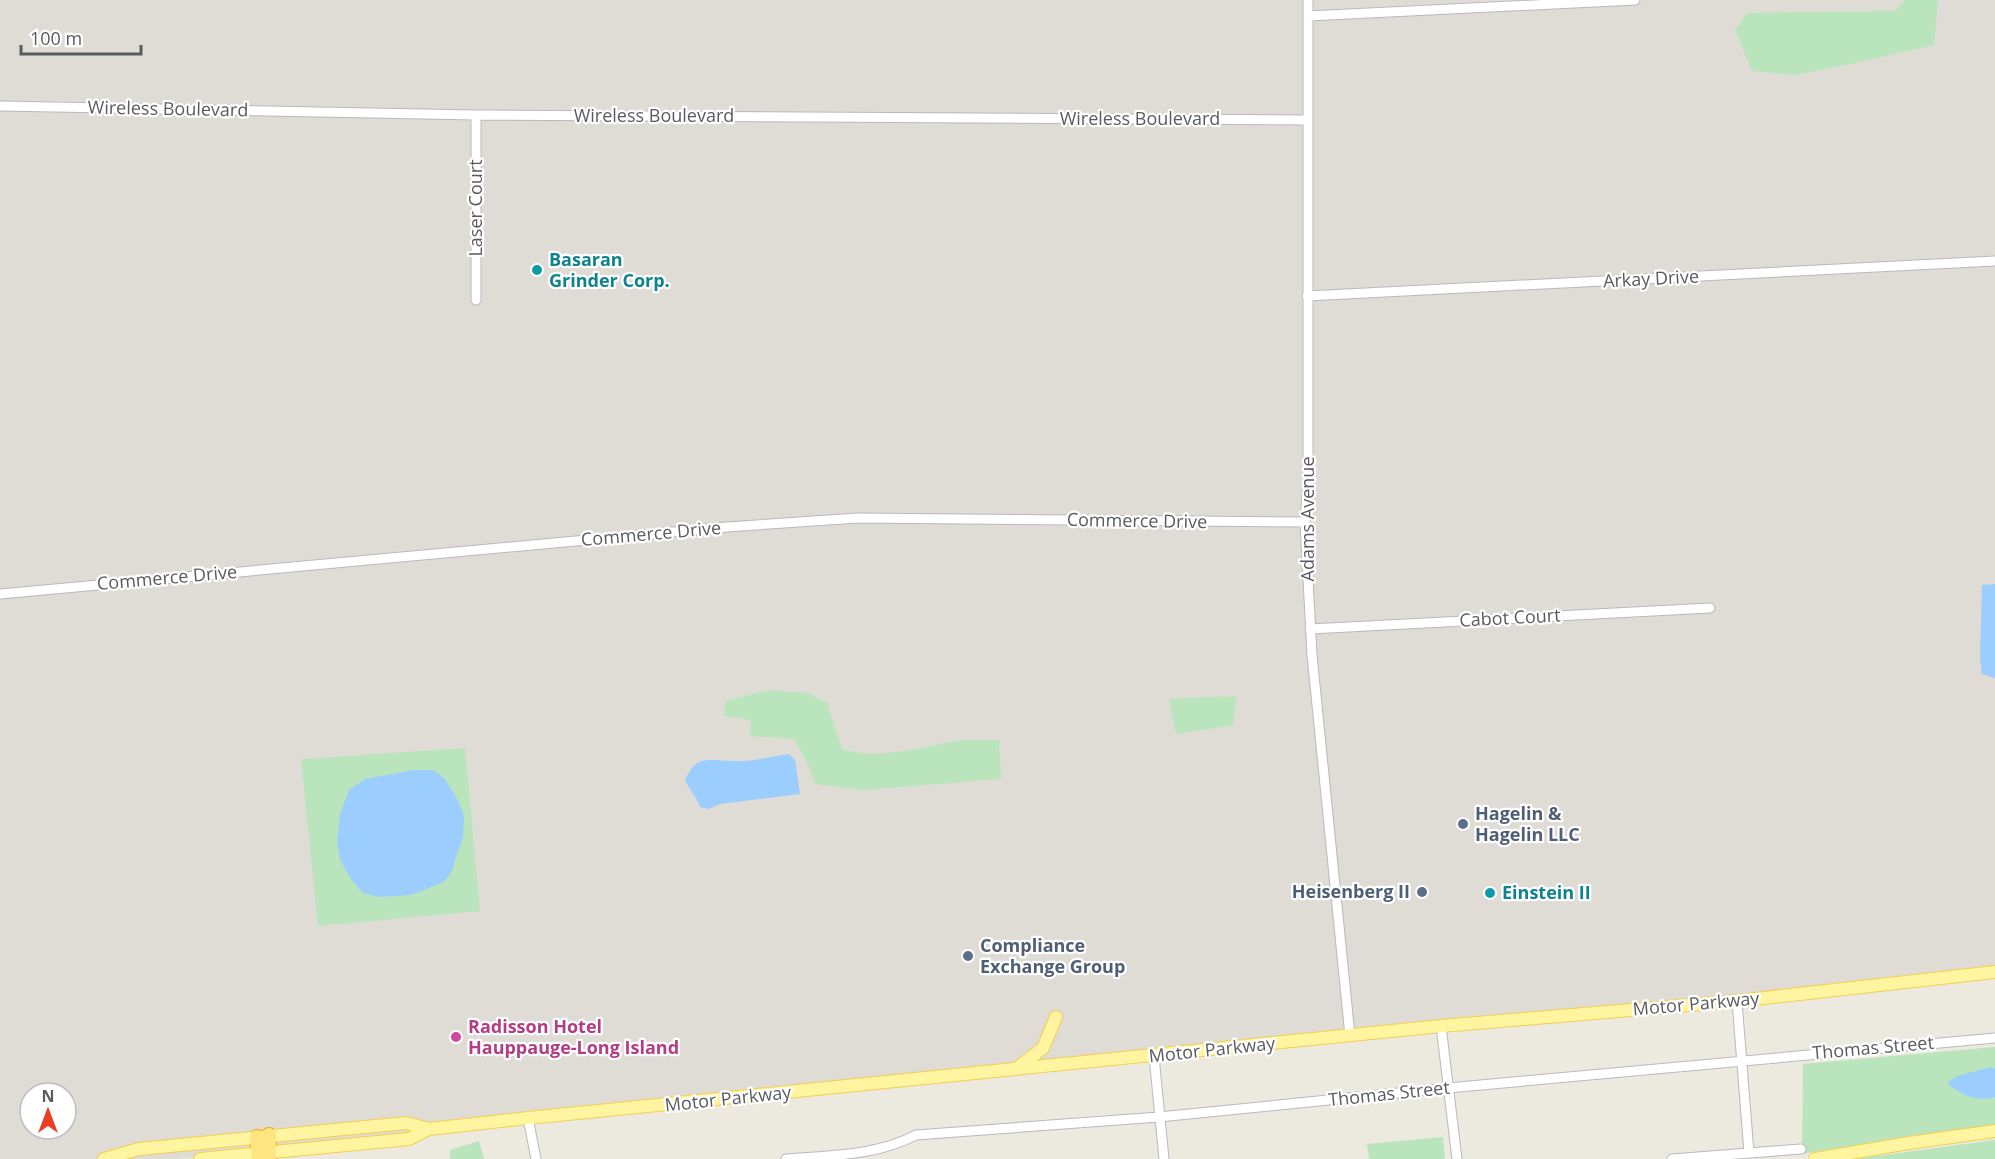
<svg xmlns="http://www.w3.org/2000/svg" width="1995" height="1159" font-family="'Open Sans',sans-serif">
  <rect width="100%" height="100%" fill="#ece9de"/>
  <path fill="#dfdcd6" fill-rule="evenodd" d="M0 0H1995V973L479 1127 356 1144 179 1159H0ZM30 1093H66V1129H30Z"/>
  <path fill="#b9e4bc" d="M1905 0H1938L1934 45 1855 63 1795 75 1752 71 1735 30 1747 13 1895 11Z
    M769 690 808 693 827 703 842 749C881 761 918 747 957 741 970 739 985 740 999 740L1001 779 864 790 815 784 809 766 794 739 750 736 751 720 724 716 725 701Z
    M1236 696 1233 725 1176 734 1169 699Z
    M465 748 480 911 318 926 301 759Z
    M1995 1047V1125L1916 1135 1802 1154 1803 1064Z
    M1443 1137 1445 1159H1369L1367 1144Z
    M1995 1140V1159H1855Z
    M479 1141 484 1159H450V1150Z"/>
  <path fill="#9bceff" d="M1995 584V678L1982 674 1980 658 1982 585Z
    M789 754 795 760 800 794 720 804 709 809 700 807C696 796 690 790 685 781 688 774 692 765 699 762 710 758 721 761 732 761 751 762 770 757 789 754Z
    M413 770H433L445 779 459 802 464 816 463 838 457 854 452 871 444 882 411 895 379 897 363 893 351 879 340 860 337 842 340 814 349 790 365 779Z
    M1991 1067 1995 1069V1097C1978 1103 1959 1094 1947 1083L1957 1076Z"/>
  <g fill="none" stroke-linecap="round" stroke-linejoin="round">
    <defs>
      <path id="minor" d="M1308 0V481L1305 522 1312 655 1350 1036
        M1308 16 1635 0
        M0 106 476 115 1307 120
        M476 115V300
        M1307 296 1995 261
        M0 594 727 527 858 518 1305 522
        M1310 629 1710 608
        M1737 1001 1749 1153
        M1441 1026 1457 1159
        M1154 1056 1164 1159
        M528 1118 536 1159
        M786 1159C831 1155 876 1156 916 1135L1159 1117 1448 1088 1995 1038
        M1672 1159 1801 1149"/>
      <path id="major" d="M1016 1069 1043 1048 1056 1017
        M104 1159 139 1149 406 1123 429 1129
        M200 1159 409 1139 429 1129 528 1118 1441 1026 1737 1001 1995 972
        M1815 1159 1909 1143 1995 1131"/>
      <path id="highway" d="M269 1135V1159
        M257 1137 259 1159"/>
    </defs>
    <use href="#minor" stroke="#b7b9be" stroke-width="11"/>
    <use href="#major" stroke="#f4ce4f" stroke-width="14"/>
    <use href="#highway" stroke="#eaac00" stroke-width="16"/>
    <use href="#minor" stroke="#fff" stroke-width="9"/>
    <use href="#major" stroke="#fff4a0" stroke-width="12"/>
    <use href="#highway" stroke="#ffe582" stroke-width="14"/>
  </g>
  <g fill="#0f9aa8" stroke="#fff" stroke-width="2">
    <circle cx="537" cy="270" r="6"/>
    <circle cx="1490" cy="893" r="6"/>
  </g>
  <g fill="#5c6f8a" stroke="#fff" stroke-width="2">
    <circle cx="1463" cy="824" r="6"/>
    <circle cx="1422" cy="892" r="6"/>
    <circle cx="968" cy="956" r="6"/>
  </g>
  <circle fill="#d1479c" stroke="#fff" stroke-width="2" cx="456" cy="1037" r="6"/>
  <g text-anchor="middle" stroke-width="4.5" stroke-linejoin="round" paint-order="stroke">
    <g font-size="18" fill="#585b60" stroke="#fff">
      <text transform="translate(168 109) rotate(1)" y="6">Wireless Boulevard</text>
      <text x="654" y="122">Wireless Boulevard</text>
      <text x="1140" y="125">Wireless Boulevard</text>
      <text transform="translate(476 208) rotate(-90)" y="6">Laser Court</text>
      <text transform="translate(1651 279) rotate(-3)" y="6">Arkay Drive</text>
      <text transform="translate(1308 519) rotate(-90)" y="6">Adams Avenue</text>
      <text transform="translate(1137 521) rotate(1)" y="6">Commerce Drive</text>
      <text transform="translate(651 534) rotate(-5)" y="6">Commerce Drive</text>
      <text transform="translate(167 578) rotate(-5)" y="6">Commerce Drive</text>
      <text transform="translate(1510 618) rotate(-3)" y="6">Cabot Court</text>
      <text transform="translate(1696 1004) rotate(-5)" y="6">Motor Parkway</text>
      <text transform="translate(1873 1048) rotate(-5)" y="6">Thomas Street</text>
      <text transform="translate(1212 1050) rotate(-6)" y="6">Motor Parkway</text>
      <text transform="translate(1389 1094) rotate(-6)" y="6">Thomas Street</text>
      <text transform="translate(728 1099) rotate(-6)" y="6">Motor Parkway</text>
    </g>
    <g font-size="18" font-weight="bold" fill="#0d838f" stroke="#fff" text-anchor="start">
      <text x="549" y="266">Basaran<tspan x="549" dy="21">Grinder Corp.</tspan></text>
      <text x="1502" y="899">Einstein II</text>
    </g>
    <g font-size="18" font-weight="bold" fill="#4e5e75" stroke="#fff" text-anchor="start">
      <text x="1475" y="820">Hagelin &amp;<tspan x="1475" dy="21">Hagelin LLC</tspan></text>
      <text x="1410" y="898" text-anchor="end">Heisenberg II</text>
      <text x="980" y="952">Compliance<tspan x="980" dy="21">Exchange Group</tspan></text>
    </g>
    <g font-size="18" font-weight="bold" fill="#b23c85" stroke="#fff" text-anchor="start">
      <text x="468" y="1033">Radisson Hotel<tspan x="468" dy="21">Hauppauge-Long Island</tspan></text>
    </g>
  </g>
  <g transform="translate(48 1111)"><circle r="28" fill="#ffffff" stroke="#bcbdbf" stroke-width="1.5"/>
  <path d="M0-4.5L10 22L0 15L-10 22Z" fill="#ec3d24"/>
  <text y="-9" font-size="16" font-weight="bold" text-anchor="middle" fill="#585b60">N</text>
  </g>
  <path d="M21 45v9h120v-9" fill="none" stroke="#585b60" stroke-width="3"/>
  <text x="30" y="45" font-size="18" fill="#585b60" stroke="#ffffff" stroke-width="4.5" paint-order="stroke">100 m</text>
</svg>
